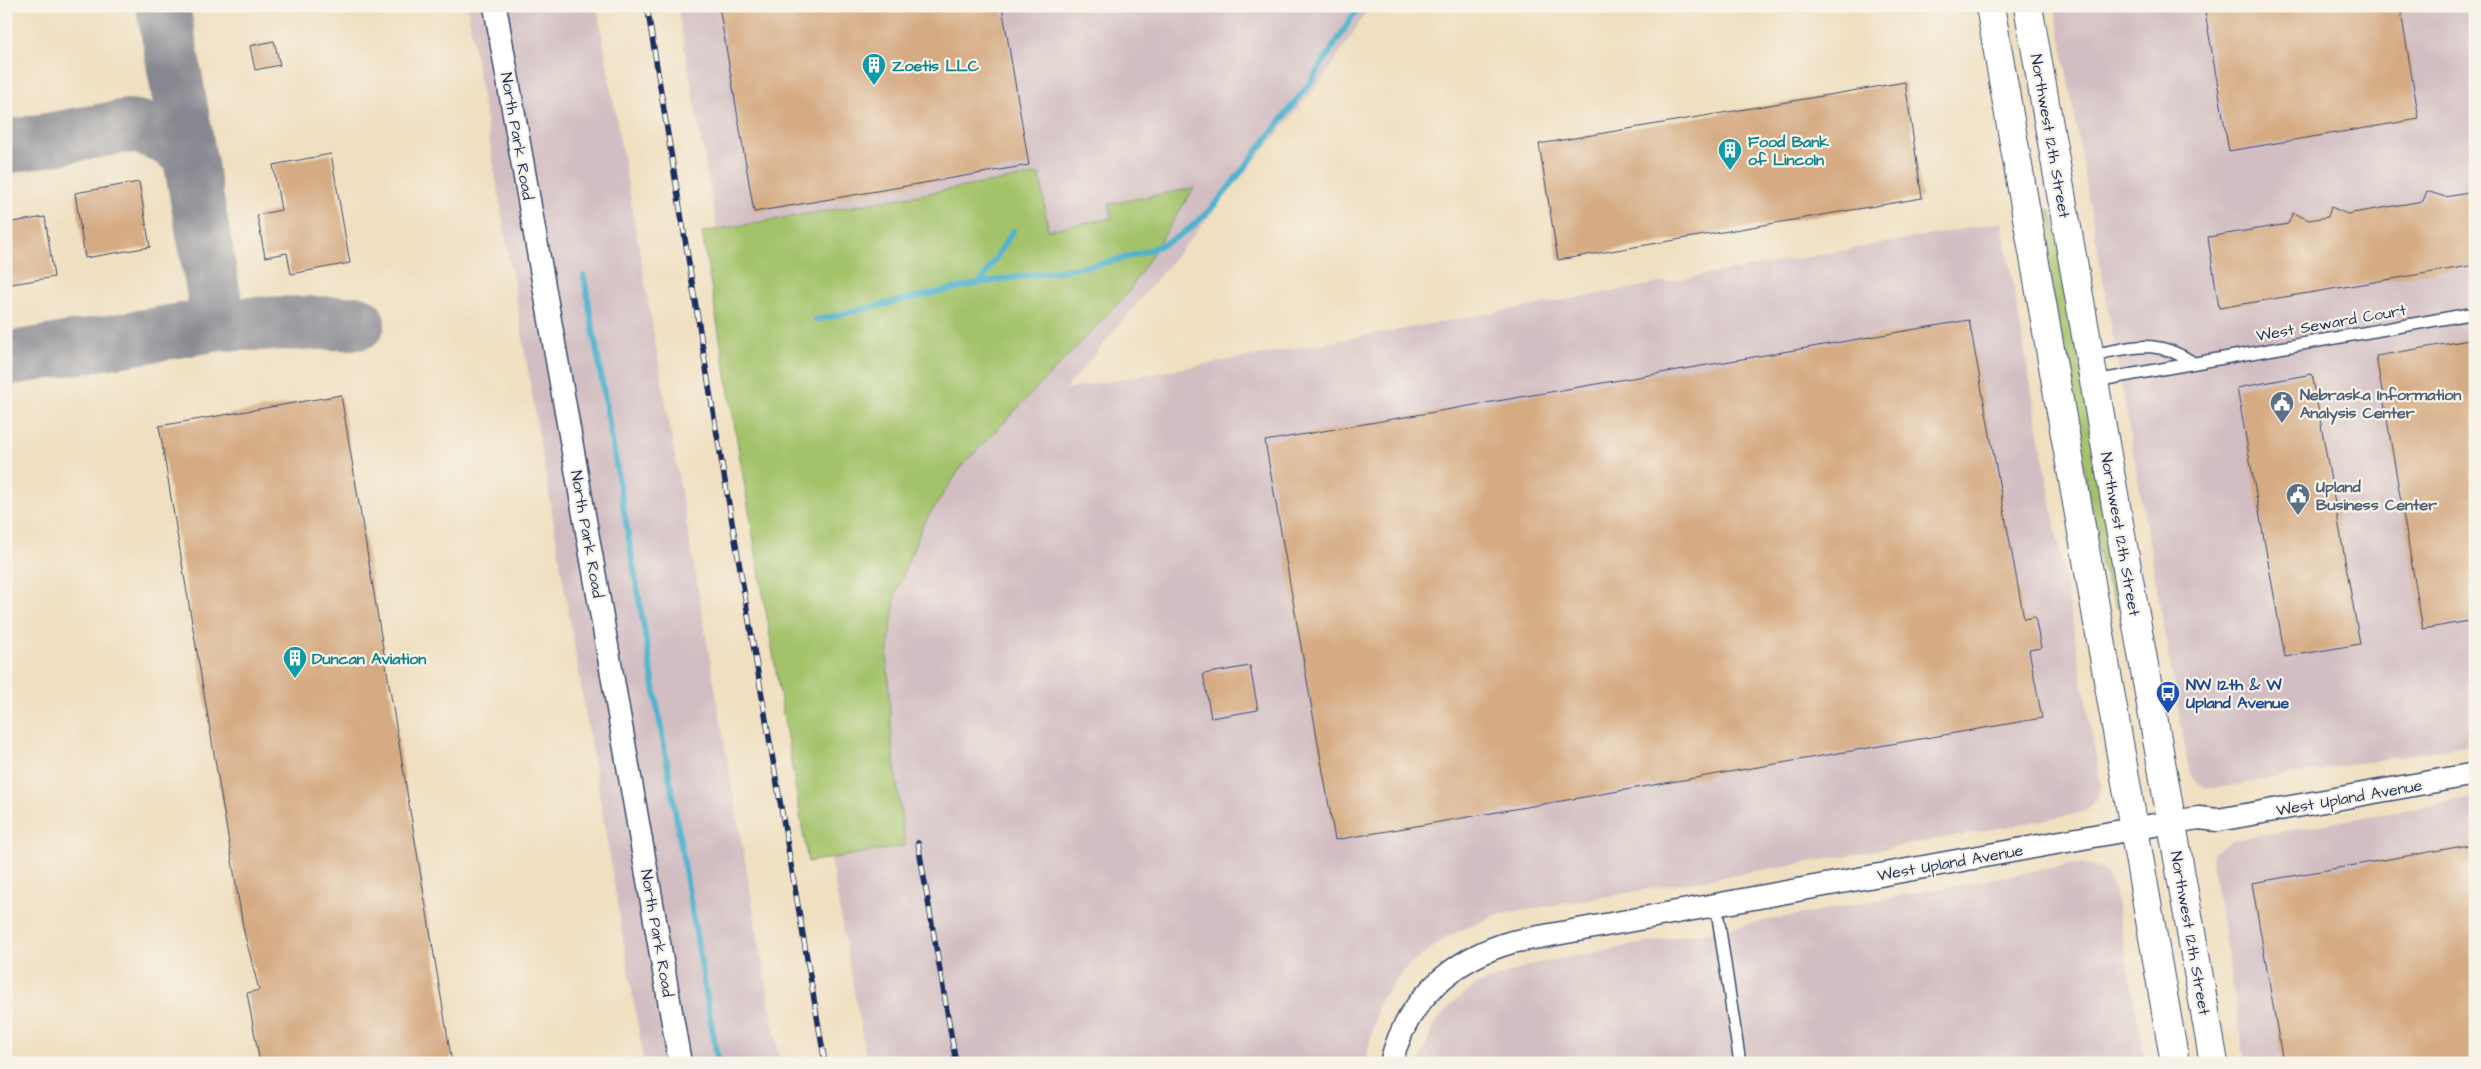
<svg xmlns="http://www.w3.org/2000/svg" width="2481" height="1069" font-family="'Architects Daughter',sans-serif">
  <rect width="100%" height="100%" fill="#f7f3e8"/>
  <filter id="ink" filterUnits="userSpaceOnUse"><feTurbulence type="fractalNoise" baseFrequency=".02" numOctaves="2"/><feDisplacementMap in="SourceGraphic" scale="10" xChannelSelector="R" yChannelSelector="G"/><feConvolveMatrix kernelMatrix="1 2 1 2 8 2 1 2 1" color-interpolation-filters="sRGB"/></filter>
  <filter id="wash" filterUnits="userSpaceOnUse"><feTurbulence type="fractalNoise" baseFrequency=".0096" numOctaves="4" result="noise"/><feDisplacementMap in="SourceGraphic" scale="20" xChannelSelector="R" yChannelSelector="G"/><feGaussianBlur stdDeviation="1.12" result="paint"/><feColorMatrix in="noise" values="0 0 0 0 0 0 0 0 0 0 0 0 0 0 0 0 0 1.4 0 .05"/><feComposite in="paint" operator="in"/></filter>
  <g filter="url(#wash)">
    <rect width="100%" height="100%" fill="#f0dfc0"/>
    <path fill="#d2bec2" d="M467 6H597L780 1063H644Z
      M677 6H1370L1325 76 1066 389 2002 222 2101 786 2099 796 2086 811 2075 814 1862 853 1497 915 1446 937 1407 967 1379 1002 1365 1063H867Z
      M2055 6H2475V743L2218 788H2206L2193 779 2189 771Z
      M2475 798V1063H2245L2212 862 2213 853 2233 840Z
      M2071 864 2091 865 2105 871 2114 890 2146 1063H1419L1435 1022 1456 1000 1476 985 1533 964Z"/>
    <path fill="#a3c269" stroke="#5f7864" d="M1040 174 1048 230 1112 218 1109 204 1194 188 1127 294 962 466 922 526 896 592 887 657 892 743 905 846 808 862 702 232Z
      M2050 210 2054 220 2123 606 2117 608 2101 564 2039 213Z"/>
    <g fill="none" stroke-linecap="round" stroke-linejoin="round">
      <path stroke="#4eb3cd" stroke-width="6" d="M584 276 718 1063
        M980 283 1013 231
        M815 320C870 308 926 294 981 283 1042 271 1109 269 1166 243 1188 233 1207 214 1223 195L1312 80 1359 6"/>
      <path stroke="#86878f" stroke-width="54" d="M163 6 219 324
        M6 147 127 126C152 128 171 138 189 155
        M6 359 219 324 358 323"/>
    </g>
    <g id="blocks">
      <path fill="#d5ab83" d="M719 6H1002L1029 165 754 212Z
        M2204 6H2400L2419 119 2229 151Z
        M274 41 280 65 255 70 250 46Z
        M1905 82 1922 198 1558 260 1539 144Z
        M331 154 350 263 291 274 287 253 265 257 257 215 281 210 273 165Z
        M139 182 150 247 85 258 75 193Z
        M2427 191 2445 197 2475 192V265L2219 308 2208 237 2288 224 2293 213 2309 220 2328 217 2331 207 2347 214 2423 201Z
        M45 217 54 277 6 285V223Z
        M1969 320 2024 619 2035 617 2041 648 2029 650 2042 718 1335 840 1265 441Z
        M2475 339V620L2423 629 2376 356Z
        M2312 374 2360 644 2285 657 2237 388Z
        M341 395 452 1063H260L247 993 259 990 244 932 159 426Z
        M1250 666 1258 710 1211 718 1203 674Z
        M2475 844V1063H2283L2252 883Z"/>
    </g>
  </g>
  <g filter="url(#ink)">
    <use href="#blocks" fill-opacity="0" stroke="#3b496d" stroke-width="1"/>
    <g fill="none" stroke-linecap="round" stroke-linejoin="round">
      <defs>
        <path id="lane" d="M2090 355C2134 348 2154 337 2194 363
          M2095 381 2475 313
          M1716 904 1740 1063"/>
        <path id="street" d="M495 6 680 1063
          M1391 1063C1406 1001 1452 959 1512 942L2171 822 2199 818 2218 820 2475 774"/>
        <path id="secondary" d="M1990 6 2175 1063
          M2028 6 2214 1063"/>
      </defs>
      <use href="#lane" stroke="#3b496d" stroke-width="14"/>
      <use href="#street" stroke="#3b496d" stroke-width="25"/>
      <use href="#secondary" stroke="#3b496d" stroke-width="30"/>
      <use href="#lane" stroke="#fff" stroke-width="11"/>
      <use href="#street" stroke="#fff" stroke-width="22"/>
      <use href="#secondary" stroke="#fff" stroke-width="28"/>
      <defs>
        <path id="rail" d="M647 6 714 417 825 1063
          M918 843 956 1063"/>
      </defs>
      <use href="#rail" stroke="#1b2f5e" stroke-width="5.5"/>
      <use href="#rail" stroke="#f7f3e8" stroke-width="4" stroke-dasharray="11" stroke-linecap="butt"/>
    </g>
  </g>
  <defs>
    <symbol id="building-pin" viewBox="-11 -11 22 30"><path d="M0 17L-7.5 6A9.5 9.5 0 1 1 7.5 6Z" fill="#0f9aa8" stroke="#f7f3e8"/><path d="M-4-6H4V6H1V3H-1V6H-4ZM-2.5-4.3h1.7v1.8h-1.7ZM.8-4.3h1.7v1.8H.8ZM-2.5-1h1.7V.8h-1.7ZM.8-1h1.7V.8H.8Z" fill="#fff"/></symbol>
    <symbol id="civic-pin" viewBox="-11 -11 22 30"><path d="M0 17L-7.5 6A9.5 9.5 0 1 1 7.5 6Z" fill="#5c6f8a" stroke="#f7f3e8"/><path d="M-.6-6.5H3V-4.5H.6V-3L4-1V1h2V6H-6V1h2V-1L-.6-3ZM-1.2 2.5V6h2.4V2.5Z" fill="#fff"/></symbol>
    <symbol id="bus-pin" viewBox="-11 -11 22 30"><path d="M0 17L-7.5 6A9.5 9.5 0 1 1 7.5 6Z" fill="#1a4fb4" stroke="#f7f3e8"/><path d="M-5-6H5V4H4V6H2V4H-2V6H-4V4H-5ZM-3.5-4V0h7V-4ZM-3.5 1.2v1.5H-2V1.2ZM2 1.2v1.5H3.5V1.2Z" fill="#fff"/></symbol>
  </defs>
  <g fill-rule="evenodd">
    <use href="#building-pin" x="860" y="51" width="28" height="38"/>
    <use href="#building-pin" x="1716" y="136" width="28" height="38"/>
    <use href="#civic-pin" x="2268" y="389" width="28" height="38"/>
    <use href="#civic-pin" x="2284" y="481" width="28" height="38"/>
    <use href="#building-pin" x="281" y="644" width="28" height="38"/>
    <use href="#bus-pin" x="2154" y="679" width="28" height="38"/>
  </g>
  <g text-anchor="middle" stroke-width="4.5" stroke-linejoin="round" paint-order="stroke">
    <g font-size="16" font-weight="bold" fill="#0d838f" stroke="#f7f3e8" text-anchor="start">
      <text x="892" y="71">Zoetis LLC</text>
      <text x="1748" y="147">Food Bank<tspan x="1748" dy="18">of Lincoln</tspan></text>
      <text x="312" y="664">Duncan Aviation</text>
    </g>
    <g font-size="16" fill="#1b2f5e" stroke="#f7f3e8">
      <text transform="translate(518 136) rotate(80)" y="6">North Park Road</text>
      <text transform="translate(2051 136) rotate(80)" y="6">Northwest 12th Street</text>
      <text transform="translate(2331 322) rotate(-10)" y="6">West Seward Court</text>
      <text transform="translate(588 534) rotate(80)" y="6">North Park Road</text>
      <text transform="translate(2121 534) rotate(80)" y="6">Northwest 12th Street</text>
      <text transform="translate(2349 797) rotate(-10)" y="6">West Upland Avenue</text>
      <text transform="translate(1950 862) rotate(-10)" y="6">West Upland Avenue</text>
      <text transform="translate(658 933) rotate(80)" y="6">North Park Road</text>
      <text transform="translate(2191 933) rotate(80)" y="6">Northwest 12th Street</text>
    </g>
    <g font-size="16" font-weight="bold" fill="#4e5e75" stroke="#f7f3e8" text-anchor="start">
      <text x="2300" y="400">Nebraska Information<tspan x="2300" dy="18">Analysis Center</tspan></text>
      <text x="2316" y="492">Upland<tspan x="2316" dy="18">Business Center</tspan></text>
    </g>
    <g font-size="16" font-weight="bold" fill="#164399" stroke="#f7f3e8" text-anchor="start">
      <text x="2186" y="690">NW 12th &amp; W<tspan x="2186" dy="18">Upland Avenue</tspan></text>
    </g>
  </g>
  <rect width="2481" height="1069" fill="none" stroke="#f7f3e8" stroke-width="25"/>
</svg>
